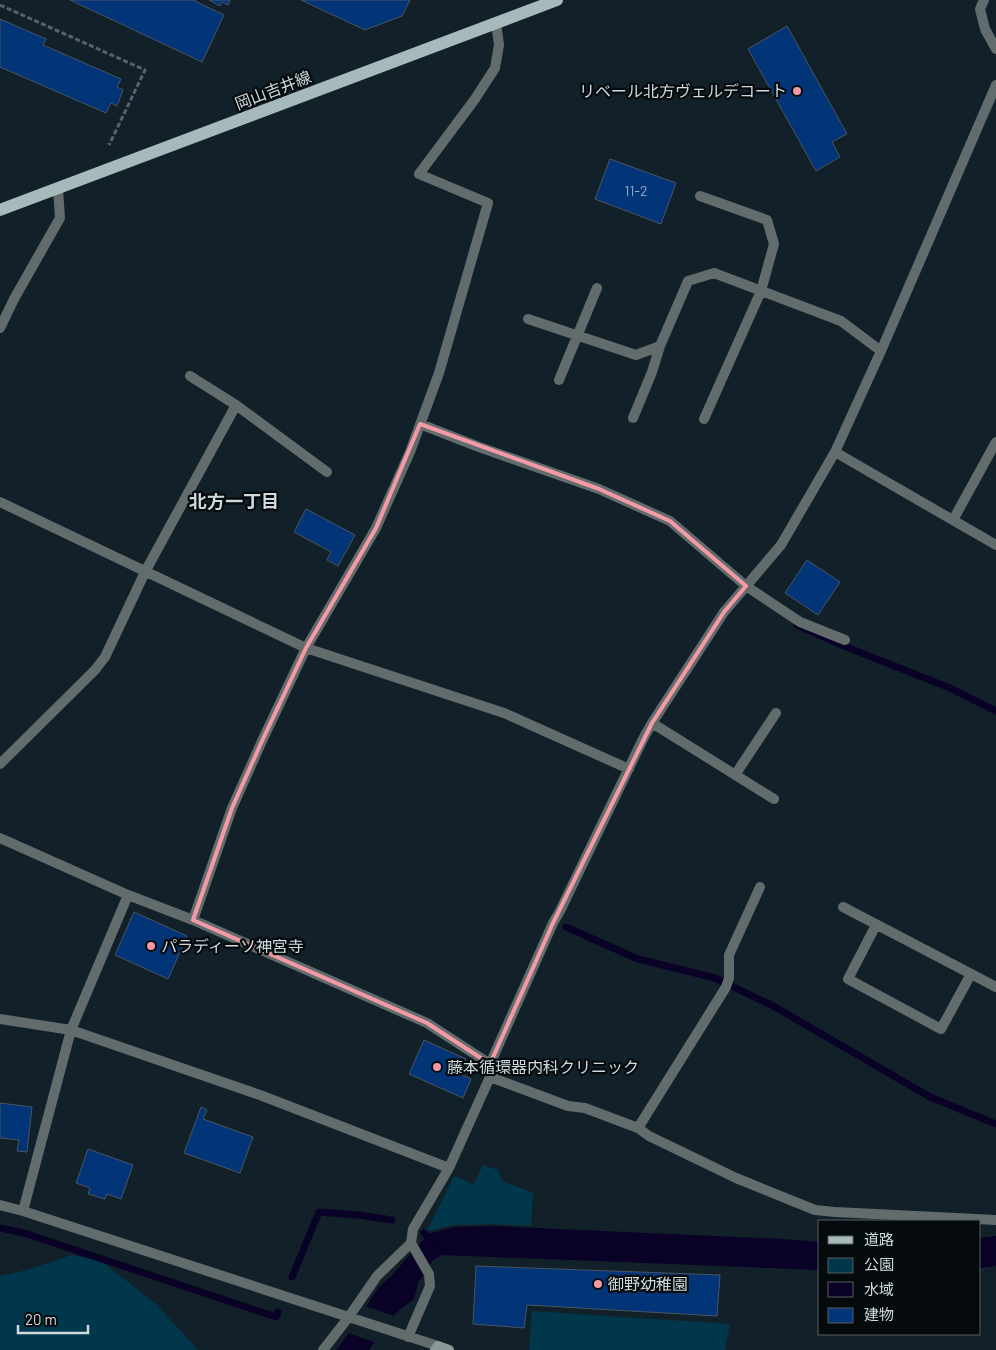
<svg xmlns="http://www.w3.org/2000/svg" width="996" height="1350" font-family="Barlow,'Noto Sans JP',sans-serif">
  <rect width="100%" height="100%" fill="#122129"/>
  <path fill="#00374b" d="M483 1165 498 1170 502 1181 533 1193 531 1226 493 1224 454 1225 427 1231 454 1176 474 1184Z
    M72 1255 101 1261 156 1304 198 1350H0V1276L27 1270Z
    M532 1311 730 1324 725 1350H529Z"/>
  <path fill="#090126" d="M493 1226 783 1239 820 1242V1270L442 1255 433 1260 418 1283 414 1299 396 1313 369 1350H336L344 1340 379 1287 391 1276 424 1239 431 1233 455 1227Z
    M996 1236V1266L980 1268V1238Z"/>
  <path fill="#122129" d="M365 1306 394 1316 377 1343 348 1333Z"/>
  <g fill="none" stroke-linecap="round" stroke-linejoin="round">
    <path stroke="#090126" stroke-width="7" d="M797 625 844 646 950 688 996 711
      M566 927 638 959 715 978 775 1007 930 1097 996 1124
      M0 1228 24 1233 276 1317 278 1312
      M424 1233 434 1243
      M292 1277 319 1212 358 1215 392 1220"/>
  </g>
  <path fill="#023578" stroke="#4b5461" d="M70 0H195V1L224 15 202 62Z
    M209 0H230L228 5 222 2 220 6Z
    M301 0H410L402 16 365 30Z
    M0 19 46 39 43 45 121 79 117 87 123 90 117 106 111 103 106 113 0 67Z
    M787 26 847 134 832 142 840 157 816 171 748 49Z
    M610 159 676 183 661 224 595 199Z
    M306 509 355 535 338 566 327 560 331 552 294 532Z
    M807 560 840 582 818 615 785 593Z
    M134 912 187 936 168 979 115 955Z
    M424 1040 466 1059 460 1074 471 1079 463 1098 409 1074Z
    M0 1103 32 1107 27 1152 17 1151 19 1140 0 1138Z
    M201 1107 207 1110 203 1119 253 1137 240 1173 184 1153Z
    M88 1149 133 1165 121 1199 107 1194 105 1199 88 1194 90 1188 76 1183Z
    M476 1266 720 1275 717 1316 527 1305 524 1328 473 1324Z"/>
  <g fill="none" stroke-linecap="round" stroke-linejoin="round">
    <path stroke="#56636a" stroke-width="3" stroke-dasharray="5 2.5" stroke-linecap="butt" d="M0 5 145 70 109 145"/>
    <path stroke="#636c6c" stroke-width="10" d="M984 0 980 9 985 29 996 49
      M700 196 767 220 774 244 761 291 704 419
      M528 319 636 355 660 346 688 281 714 273 841 321 881 351
      M0 328 14 299 60 218 58 189
      M190 376 236 405 327 472
      M559 380 597 288
      M633 418 652 372 660 346
      M420 424 479 447 599 489 670 521 746 586 800 622 845 640
      M835 452 996 545
      M0 502 306 648 504 713 629 769
      M953 520 996 442
      M652 723 774 799
      M0 764 95 670 105 657 145 572 236 405
      M735 775 776 713
      M0 838 128 895 193 920 427 1023 490 1064
      M843 907 996 987
      M193 920 232 808 262 741 306 648 376 528 410 452 439 373 488 203 419 174 475 99 495 68 499 45 496 23
      M876 925 848 979 941 1029 971 974
      M0 1019 71 1030 260 1095 449 1168
      M490 1077 568 1106 585 1108 638 1128 649 1136 736 1178 815 1210 835 1212 996 1220
      M638 1128 726 987 729 978V955L760 887
      M0 1205 23 1211 438 1346
      M23 1211 71 1030 128 895
      M408 1337 430 1286 429 1274 411 1243 413 1229 449 1168 490 1077V1064L553 923 560 911 643 739 652 723 724 612 781 545 835 452 881 351 996 85
      M323 1350 348 1318 377 1276 411 1243"/>
    <path stroke="#899899" stroke-width="10" d="M435 1350 438 1346 449 1350"/>
    <path stroke="#a7babb" stroke-width="12" d="M0 210 557 0"/>
  </g>
  <path fill="none" stroke="#f49aa6" stroke-width="4" stroke-linejoin="round" d="M420 424 599 489 670 521 746 586 724 612 652 723 553 923 490 1064 427 1023 193 920 232 808 262 741 306 648 376 528Z"/>
  <g fill="#f49aa6" stroke="#050a0d" stroke-width="2">
    <circle cx="797" cy="91" r="5"/>
    <circle cx="151" cy="946" r="5"/>
    <circle cx="437" cy="1067" r="5"/>
    <circle cx="598" cy="1284" r="5"/>
  </g>
  <g text-anchor="middle" stroke-width="4.5" stroke-linejoin="round" paint-order="stroke">
    <g font-size="14" fill="#9cb0c4">
      <text x="636" y="196">11-2</text>
    </g>
    <g font-size="16" fill="#cfd9de" stroke="#050a0d">
      <text transform="translate(273 90) rotate(-21)" y="6">岡山吉井線</text>
    </g>
    <g font-size="16" fill="#cfd9de" stroke="#050a0d" text-anchor="start">
      <text x="787" y="97" text-anchor="end">リベール北方ヴェルデコート</text>
      <text x="161" y="952">パラディーソ神宮寺</text>
      <text x="447" y="1073">藤本循環器内科クリニック</text>
      <text x="608" y="1290">御野幼稚園</text>
    </g>
    <g font-size="18" font-weight="bold" fill="#cfd9de" stroke="#050a0d">
      <text x="234" y="508">北方一丁目</text>
    </g>
  </g>
  <rect x="818" y="1220" width="162" height="115" fill="#050a0d" stroke="#565d61"/>
  <rect x="828" y="1236" width="25" height="8" fill="#a7babb" stroke="#565d61"/>
  <text x="864" y="1245" font-size="15" fill="#cfd9de">道路</text>
  <rect x="828" y="1258" width="25" height="15" fill="#00374b" stroke="#565d61"/>
  <text x="864" y="1270" font-size="15" fill="#cfd9de">公園</text>
  <rect x="828" y="1282" width="25" height="15" fill="#090126" stroke="#565d61"/>
  <text x="864" y="1295" font-size="15" fill="#cfd9de">水域</text>
  <rect x="828" y="1308" width="25" height="15" fill="#023578" stroke="#565d61"/>
  <text x="864" y="1320" font-size="15" fill="#cfd9de">建物</text>
  <path d="M18 1325v8h70v-8" fill="none" stroke="#cfd9de" stroke-width="2.5"/>
  <text x="25" y="1325" font-size="15" fill="#cfd9de" stroke="#050a0d" stroke-width="4" paint-order="stroke">20 m</text>
</svg>
